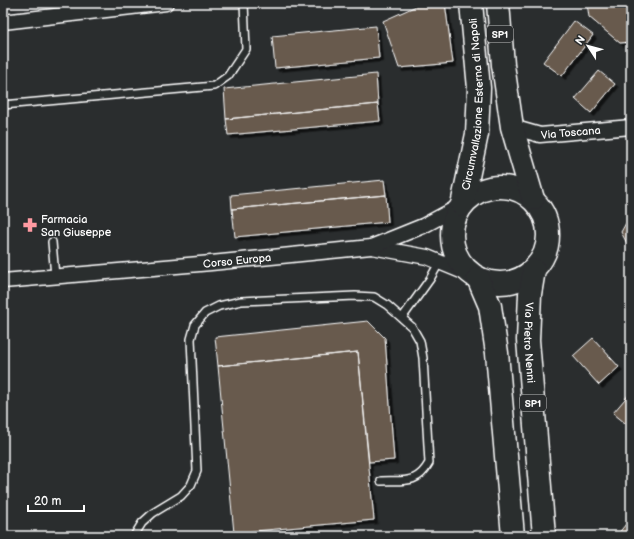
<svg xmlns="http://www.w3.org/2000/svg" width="634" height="539" font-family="'Balsamiq Sans',sans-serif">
  <defs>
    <filter id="shadow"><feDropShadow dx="3.5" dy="3.5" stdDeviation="0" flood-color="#0009"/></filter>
  </defs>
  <rect width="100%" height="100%" fill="#2a2d2e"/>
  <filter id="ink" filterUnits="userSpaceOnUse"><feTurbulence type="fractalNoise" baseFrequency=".025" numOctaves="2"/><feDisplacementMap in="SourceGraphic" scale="8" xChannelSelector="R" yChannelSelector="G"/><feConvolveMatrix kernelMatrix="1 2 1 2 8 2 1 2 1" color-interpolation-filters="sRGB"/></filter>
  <g filter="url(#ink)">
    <path fill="#675a4e" stroke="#fff" filter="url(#shadow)" d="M423 3H445L453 63 399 68 383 21Z
      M587 3H631V42L620 43 589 17Z
      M574 21 593 35 562 76 543 62Z
      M376 26 379 58 275 68 272 36Z
      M599 71 615 84 591 113 575 99Z
      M376 74 378 104 226 119 224 89Z
      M378 104 380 121 228 135 226 119Z
      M384 180 386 195 232 209 231 195Z
      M386 195 388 222 235 237 232 209Z
      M631 222V251L621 232 626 223Z
      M368 321 385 338 394 460 369 462 358 352 218 366 215 337Z
      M593 338 619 367 599 385 573 356Z
      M358 352 374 520 234 533 218 366Z
      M631 392V428L613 413Z
      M630 519 631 521V536H620L618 534Z"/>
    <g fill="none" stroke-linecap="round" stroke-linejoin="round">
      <defs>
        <path id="lane" d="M3 105 214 86 228 76 246 49 244 3
          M52 242 55 276
          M402 318 430 279 439 263
          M134 536 142 523 153 513 181 496 191 485 197 471 191 339 195 325 205 313 219 306 241 301 355 296 374 297 387 305 412 327 420 341 423 358 429 463C417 485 403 480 381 481"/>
        <g id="street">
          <path d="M3 22 166 3"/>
          <path id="s1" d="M512 127 540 135 631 127"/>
          <path d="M372 247 427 257 478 278"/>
          <path id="s2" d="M3 281 211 263 371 247 423 226 462 205"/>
        </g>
        <g id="primary">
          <circle cx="500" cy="235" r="48"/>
          <path id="s3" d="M534 270 530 294 528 340 544 536"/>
          <path d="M478 278 490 306 497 353 513 536"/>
        </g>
        <g id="highway">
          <path d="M498 3 503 65 512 127 533 199"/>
          <path id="s4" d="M462 205 477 134 479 88 471 3"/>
        </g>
      </defs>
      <use href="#lane" stroke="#fff" stroke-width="10"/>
      <use href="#street" stroke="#fff" stroke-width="17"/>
      <use href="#primary" stroke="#fff" stroke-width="25"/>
      <use href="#highway" stroke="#fff" stroke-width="25"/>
      <use href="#lane" stroke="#2a2d2e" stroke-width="7"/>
      <use href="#street" stroke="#2a2d2e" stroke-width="14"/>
      <use href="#primary" stroke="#2a2d2e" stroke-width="22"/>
      <use href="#highway" stroke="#2a2d2e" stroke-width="22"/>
    </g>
  </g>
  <defs>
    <symbol id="pharmacy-bare" viewBox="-9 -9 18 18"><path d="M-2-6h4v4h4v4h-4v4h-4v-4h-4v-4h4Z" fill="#ff9aa2" stroke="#2a2d2e" stroke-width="2.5" paint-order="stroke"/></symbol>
  </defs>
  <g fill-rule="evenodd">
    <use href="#pharmacy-bare" x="20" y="215" width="20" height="20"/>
  </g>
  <g text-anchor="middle" stroke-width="3" stroke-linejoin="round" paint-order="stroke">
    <g fill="#2a2d2e" stroke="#bfc0c0" stroke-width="1">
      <rect x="487" y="26" width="26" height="16" rx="3"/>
      <rect x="520" y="395" width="26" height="16" rx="3"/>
    </g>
    <g font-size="10" font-weight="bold" fill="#fff">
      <text x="500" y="38">SP1</text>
      <text x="533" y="407">SP1</text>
    </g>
    <g font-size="11" fill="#fff" stroke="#2a2d2e">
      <text dy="4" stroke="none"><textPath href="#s4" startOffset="102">Circumvallazione Esterna di Napoli</textPath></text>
      <text dy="4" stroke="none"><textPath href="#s1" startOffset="60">Via Toscana</textPath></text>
      <text dy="4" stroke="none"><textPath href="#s2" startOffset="235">Corso Europa</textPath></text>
      <text dy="4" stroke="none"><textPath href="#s3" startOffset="73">Via Pietro Nenni</textPath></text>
    </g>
    <g font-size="11" fill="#fff" stroke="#2a2d2e" text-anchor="start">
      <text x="41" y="223">Farmacia<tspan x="41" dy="13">San Giuseppe</tspan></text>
    </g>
  </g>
  <rect width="634" height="539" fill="none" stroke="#2a2d2e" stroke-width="16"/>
  <rect x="8" y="8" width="618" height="523" fill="none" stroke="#fff" stroke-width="1.5" filter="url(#ink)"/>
  <g transform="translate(588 46) rotate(306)" stroke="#2a2d2e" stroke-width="3" paint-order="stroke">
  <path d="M0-3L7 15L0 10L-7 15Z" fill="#ffffff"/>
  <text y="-6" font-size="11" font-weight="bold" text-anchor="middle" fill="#ffffff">N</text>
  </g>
  <path d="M28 505v6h56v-6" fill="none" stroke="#ffffff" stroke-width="2"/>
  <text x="34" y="505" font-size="12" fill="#ffffff" stroke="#2a2d2e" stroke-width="3" paint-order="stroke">20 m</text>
</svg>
